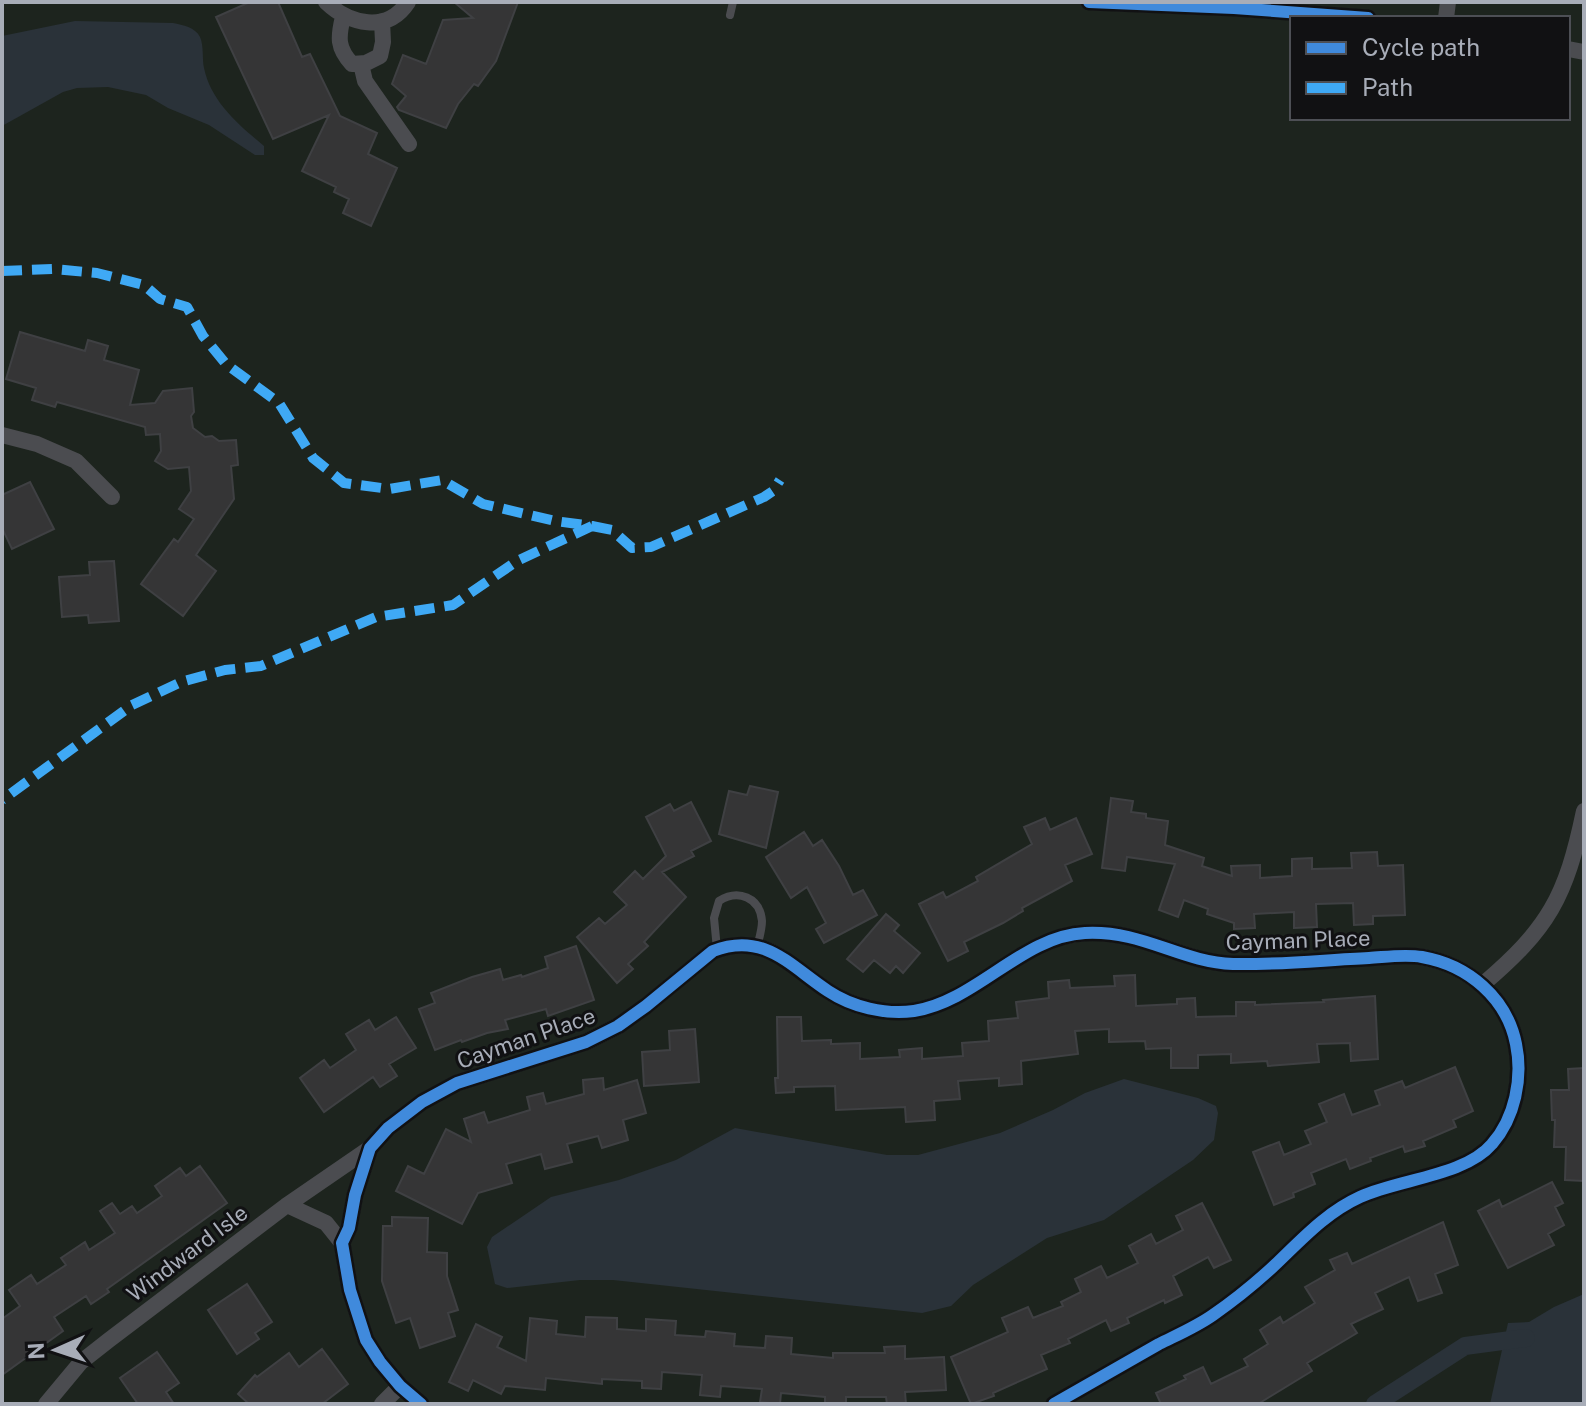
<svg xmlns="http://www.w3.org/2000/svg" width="1586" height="1406" font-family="'Public Sans',sans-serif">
  <rect width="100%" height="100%" fill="#171717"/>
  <path fill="#1d241e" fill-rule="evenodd" d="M2 2H1584V1404H2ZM1292 18H1568V118H1292Z"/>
  <path fill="#2a3239" d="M75 21 173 23C183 25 195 27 200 37 204 46 202 59 204 68 211 102 239 125 264 146V155H255L209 125 168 108 146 95 108 87 77 88 63 92 2 126V36Z
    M1124 1079 1198 1098 1216 1106 1218 1113 1214 1140 1193 1160 1104 1220 1047 1238 973 1285 951 1306 922 1313 613 1280H580L507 1288 495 1284 487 1247 492 1237 551 1197 619 1180 676 1160 735 1128 887 1155H918L1000 1133 1053 1110 1085 1093Z
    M1584 1294V1404H1490L1508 1323 1529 1322 1554 1307Z"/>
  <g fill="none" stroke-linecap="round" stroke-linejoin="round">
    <path stroke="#2a3239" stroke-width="18" d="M1375 1404 1465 1346 1526 1338"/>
  </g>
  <path fill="#353536" stroke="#3f4043" stroke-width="2" d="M250 2H278L302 57 310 54 340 116 377 133 368 154 397 168 371 226 343 213 349 199 334 192 336 187 302 171 329 115 273 139 216 17Z
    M454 2H518L496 61 478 86 474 84 458 104 446 128 399 110 397 107 406 96 392 84 403 55 426 64 443 20 473 18Z
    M20 332 85 351 88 340 108 346 104 360 139 370 130 405 155 403 163 391 192 388 194 412 191 416 193 428 205 437 212 436 219 441 236 440 238 465 231 466 234 499 196 555 216 571 183 616 141 584 174 539 178 542 194 519 179 509 191 491 189 467 168 469 155 461 161 451 160 434 146 435 145 427 57 402 55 407 32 400 36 388 6 379Z
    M30 482 54 529 12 549 2 528V495Z
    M114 561 119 621 89 623 88 615 62 617 59 577 90 575 89 562Z
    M750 786 778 792 766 848 719 834 729 791 747 795Z
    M1111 798 1133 801 1131 812 1146 814V818L1168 821 1165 845 1204 858 1202 866 1232 876 1231 866 1260 865V878L1292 876V859L1312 858V869L1352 868 1351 853 1377 852 1378 866 1403 865 1405 915 1373 916V924L1354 925 1353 903 1316 904 1317 927 1294 928V912L1254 914 1255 928 1234 929V923L1207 914 1208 909 1184 900 1178 917 1159 910 1175 864 1127 857 1125 871 1102 868Z
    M691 802 711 841 691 851 694 856 662 872 686 897 644 942 648 946 628 964 633 969 617 983 577 937 599 918 605 924 627 905 614 892 635 871 643 879 666 856 646 817 670 804 674 811Z
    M1045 818 1050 830 1076 818 1092 854 1065 865 1072 881 1022 908 1023 911 1003 923 964 942 968 951 948 961 919 904 943 892 946 898 978 881 976 877 1032 844 1024 827Z
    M804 832 813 846 822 840 839 866 853 895 863 890 877 915 824 943 816 929 826 923 807 887 791 898 766 857Z
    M886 914 899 925 894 931 920 953 903 973 896 966 890 973 874 960 863 972 847 959Z
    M576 946 594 1000 548 1016 546 1009 505 1020 508 1029 487 1033 462 1042 461 1040 435 1050 419 1009 435 1003 431 993 472 977 500 969 503 980 521 975 522 977 548 968 545 957Z
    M1135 975 1136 1006 1177 1004V999L1195 998 1196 1017 1236 1016V1002H1255V1005L1324 1002 1323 1000 1375 996 1378 1059 1351 1061 1350 1043 1317 1044 1319 1062 1268 1066 1267 1061 1231 1063V1054L1198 1055V1068H1171V1048L1146 1049 1145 1041 1109 1042V1029L1075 1031 1078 1054 1021 1061 1022 1084 999 1086V1078L958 1081 960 1099 934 1101 935 1120 906 1122 905 1107 836 1110 835 1086 794 1087V1092L776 1093 775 1078H778L777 1017H801L802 1041 831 1040V1044L860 1043V1059L900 1057 899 1050 922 1048V1059L963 1056 962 1043 989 1041 988 1021 1018 1018 1016 1002 1049 998 1048 982 1069 980 1070 988 1115 986 1114 976Z
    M396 1017 416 1048 389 1064 397 1076 380 1087 373 1077 324 1112 300 1078 324 1060 330 1068 356 1050 346 1034 369 1020 375 1030Z
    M695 1029 699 1082 644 1086 642 1052 670 1050 669 1031Z
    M1455 1067 1473 1111 1453 1120 1456 1127 1423 1141 1425 1146 1405 1152 1403 1146 1370 1158 1371 1161 1350 1169 1346 1159 1311 1173 1315 1184 1293 1193 1294 1197 1274 1205 1253 1152 1279 1142 1284 1155 1311 1144 1305 1131 1327 1122 1319 1104 1344 1094 1352 1115 1380 1105 1375 1091 1402 1081 1405 1088Z
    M1584 1068V1181L1565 1180 1566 1147H1554L1555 1120H1552L1551 1090H1569L1568 1069Z
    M603 1078 604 1090 637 1080 646 1113 623 1120 628 1140 602 1148 598 1136 567 1144 572 1162 545 1169 541 1154 506 1164 512 1183 478 1193 462 1224 396 1191 408 1166 424 1174 446 1129 471 1142 464 1119 484 1112 488 1123 530 1110 527 1097 543 1093 546 1104 584 1094 583 1080Z
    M200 1166 227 1203 107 1289 109 1292 91 1304 86 1296 54 1317 63 1331 2 1375V1319L20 1306 9 1290 31 1275 37 1284 66 1265 61 1258 85 1242 89 1250 115 1233 100 1211 112 1203 120 1214 132 1206 137 1213 162 1196 155 1186 180 1168 186 1176Z
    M1552 1182 1563 1203 1555 1207 1564 1225 1548 1234 1554 1245 1508 1268 1478 1211 1499 1200 1502 1207Z
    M1202 1203 1231 1260 1214 1268 1208 1257 1173 1276 1182 1295 1165 1303 1164 1300 1127 1318 1129 1323 1111 1331 1106 1320 1068 1339 1070 1343 1041 1355 1047 1369 993 1393 994 1396 971 1404 951 1357 1008 1332 1002 1318 1028 1307 1033 1318 1063 1306 1061 1302 1081 1292 1075 1279 1101 1266 1107 1278 1138 1263 1129 1246 1151 1234 1156 1244 1183 1230 1176 1216Z
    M392 1217 428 1218 427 1252 447 1253V1276L458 1310 448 1313 455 1336 420 1348 410 1318 396 1323 382 1281 383 1226H392Z
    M1443 1222 1458 1265 1435 1274 1442 1293 1418 1301 1409 1277 1375 1293 1383 1309 1351 1324 1357 1333 1307 1363 1312 1371 1258 1404H1161L1156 1393 1186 1379 1184 1376 1203 1367 1211 1384 1248 1366 1244 1359 1268 1344 1260 1330 1280 1317 1283 1323 1315 1303 1305 1287 1335 1270 1330 1260 1347 1253 1352 1264Z
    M247 1284 272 1322 255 1333 259 1339 237 1354 208 1310Z
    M586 1317 617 1318V1329L646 1331V1319L676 1321 675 1335 705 1337 706 1331 735 1334 734 1346 765 1348 766 1336 792 1338 791 1354 833 1358V1353H885L884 1347 905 1346V1359L944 1357 946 1390 905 1392 906 1404H887L886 1397H846V1404H825V1397L781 1393 780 1404 760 1402 762 1389 721 1386 720 1397 700 1395 702 1375 662 1372 661 1389 642 1388V1381L602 1379V1384L546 1378 545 1390 505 1386 501 1394 473 1380 468 1391 449 1382 476 1324 502 1337 497 1347 526 1361 530 1318 557 1321 556 1334 585 1337Z
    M322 1349 348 1384 322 1404H249L238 1394 255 1375 257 1377 289 1353 299 1367Z
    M157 1352 179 1383 166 1392 174 1404H138L120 1378Z"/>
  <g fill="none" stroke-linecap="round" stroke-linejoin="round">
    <path stroke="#4b4c50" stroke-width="8" d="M730 15 733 2
      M717 949 714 918 719 901C738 889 760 897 762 921 762 930 759 939 757 947"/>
    <path stroke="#4b4c50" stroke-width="16" d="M326 2C349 24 387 34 408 2
      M1089 2 1234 8 1368 18
      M343 17C338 37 337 48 352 64L366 63 380 56 383 42 382 21
      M1446 18 1448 2
      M1568 49 1584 52
      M361 64 365 81 409 144
      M2 435 37 444 76 461 112 497
      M1482 985C1549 928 1566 897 1584 811
      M287 1205 326 1223 342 1243
      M46 1404 81 1362 109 1340 287 1205 370 1148
      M382 1404 400 1386
      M421 1404 400 1386 380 1362 366 1340 350 1290 342 1243 349 1228 355 1195 370 1148 388 1128 422 1102 457 1083 586 1042 618 1026 646 1006 713 951C764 931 790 966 828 991 852 1007 885 1015 914 1011 977 1001 1022 936 1085 933 1143 930 1180 962 1233 964 1278 965 1324 960 1369 958 1386 957 1405 954 1422 957 1468 965 1507 998 1516 1044 1523 1078 1515 1118 1492 1144 1465 1176 1399 1179 1360 1197 1327 1212 1303 1238 1277 1263 1257 1282 1236 1299 1213 1315 1196 1327 1177 1335 1159 1344 1124 1364 1089 1384 1054 1404"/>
    <path stroke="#3fa9f5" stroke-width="10" stroke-dasharray="20 10" stroke-linecap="butt" d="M2 271 53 269 97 273 144 285 160 299 187 307 203 336 226 364 279 403 313 458 344 483 389 489 442 480 483 504 555 521 592 526 517 561 453 605 376 617 261 666 225 670 181 682 132 705 2 800
      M592 526 612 530 632 548 651 547 764 497 773 491 780 480"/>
    <defs>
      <path id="cycleway" d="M1089 2 1234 8 1368 18
        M421 1404 400 1386 380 1362 366 1340 350 1290 342 1243 349 1228 355 1195 370 1148 388 1128 422 1102 457 1083 586 1042 618 1026 646 1006 713 951C764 931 790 966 828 991 852 1007 885 1015 914 1011 977 1001 1022 936 1085 933 1143 930 1180 962 1233 964 1278 965 1324 960 1369 958 1386 957 1405 954 1422 957 1468 965 1507 998 1516 1044 1523 1078 1515 1118 1492 1144 1465 1176 1399 1179 1360 1197 1327 1212 1303 1238 1277 1263 1257 1282 1236 1299 1213 1315 1196 1327 1177 1335 1159 1344 1124 1364 1089 1384 1054 1404"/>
    </defs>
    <use href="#cycleway" stroke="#111113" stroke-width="17"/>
    <use href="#cycleway" stroke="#408adc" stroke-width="12"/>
  </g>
  <g text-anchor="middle" stroke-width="6" stroke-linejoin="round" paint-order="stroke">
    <g font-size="22" fill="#a8adb8" stroke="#111113">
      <text transform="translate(1298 940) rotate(-2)" y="8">Cayman Place</text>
      <text transform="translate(526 1038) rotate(-19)" y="8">Cayman Place</text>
      <text transform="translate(187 1253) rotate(-37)" y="8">Windward Isle</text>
    </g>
  </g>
  <rect width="1586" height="1406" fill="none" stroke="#a8adb8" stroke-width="8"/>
  <rect x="1290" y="16" width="280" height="104" fill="#111113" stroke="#4d4f55" stroke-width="2"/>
  <rect x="1306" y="42" width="40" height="12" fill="#408adc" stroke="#4d4f55" stroke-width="2"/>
  <text x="1362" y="56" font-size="24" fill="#a8adb8">Cycle path</text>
  <rect x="1306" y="82" width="40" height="12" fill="#3fa9f5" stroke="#4d4f55" stroke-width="2"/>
  <text x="1362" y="96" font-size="24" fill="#a8adb8">Path</text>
  <g transform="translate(56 1350) rotate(267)" stroke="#111113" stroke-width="6" paint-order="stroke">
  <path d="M0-6L14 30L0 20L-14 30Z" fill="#a8adb8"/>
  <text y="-12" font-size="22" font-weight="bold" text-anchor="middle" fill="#a8adb8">N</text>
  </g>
</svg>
